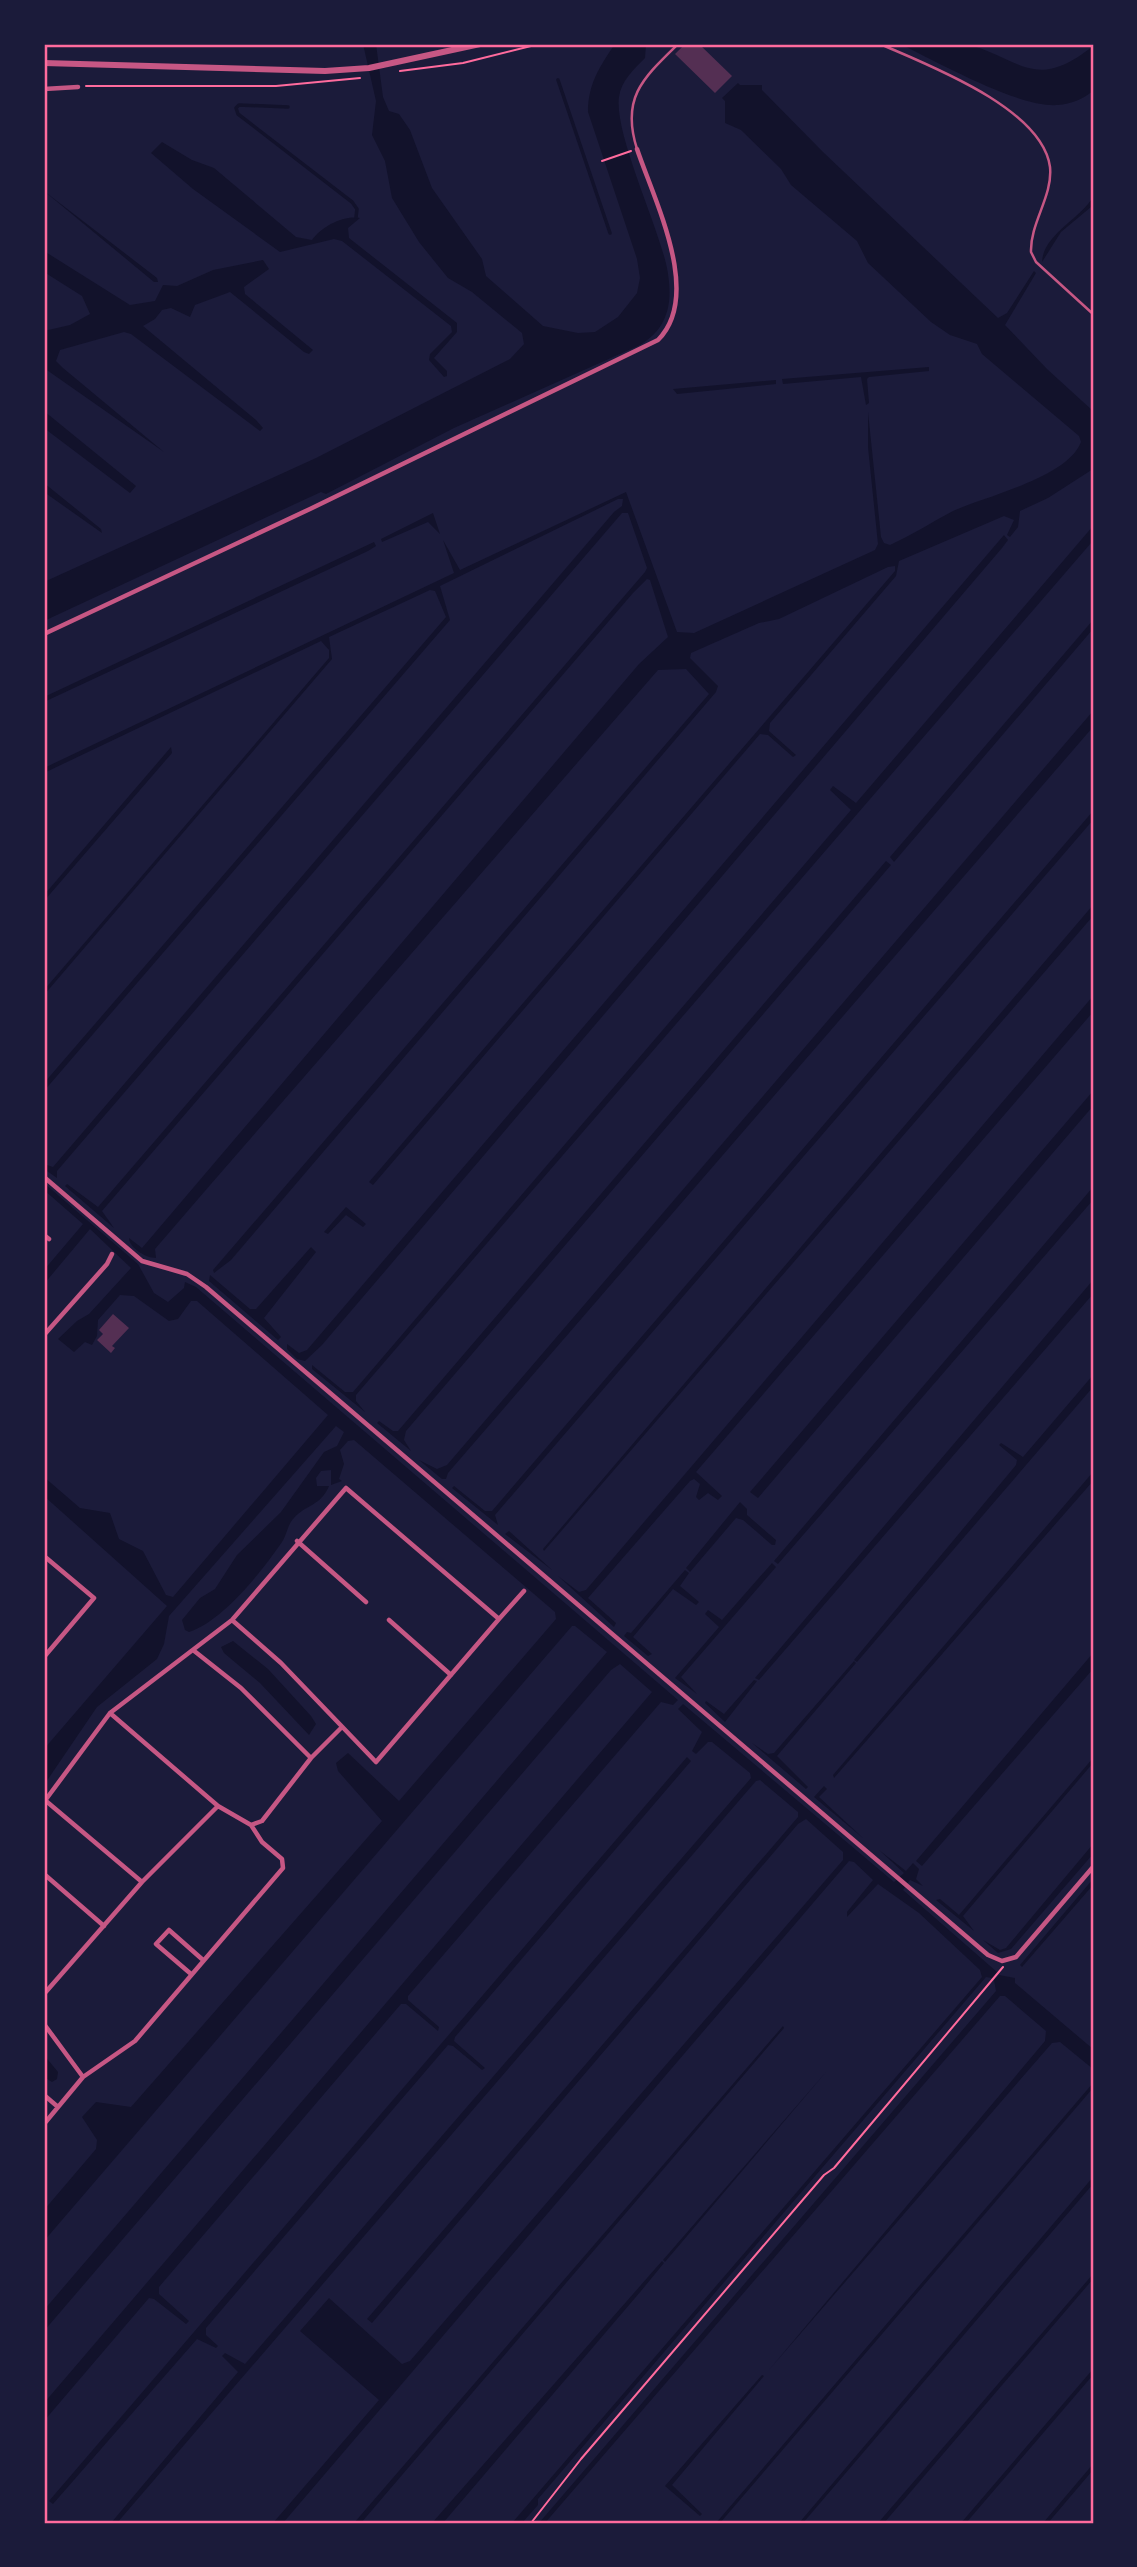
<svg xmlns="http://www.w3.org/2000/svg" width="1137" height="2567" font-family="Poppins,sans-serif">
  <rect width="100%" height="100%" fill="#1b1b3a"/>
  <path fill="#12122b" d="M363 44H376L383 97 389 111 399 114 410 130 432 188 482 259 486 276 543 326 578 333 595 332 618 317 637 293 640 278 637 259 588 112C588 84 600 66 615 44H646L645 58C634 69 621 81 619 97 614 133 658 225 667 268 673 300 670 327 640 345L454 428 326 494 321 492 295 504 44 621V582L316 458 510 359 524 344 522 333 472 292 448 278 419 242 392 198 385 161 372 135 376 101Z
    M900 44C920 44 947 39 966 44 1021 58 1034 93 1093 46V91C1083 99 1071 104 1058 105 1018 108 938 62 900 44Z
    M738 83 740 85H762V90L823 152 998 318 1007 313 1034 271 1036 273 1005 325 1047 369 1093 411V469L1048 498 1020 511 1018 527 1010 537 1007 535 1014 520 1004 516 899 561 896 576 770 723 769 731 796 755 793 757 768 735 760 734 373 1185 369 1182 895 571V566L888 567 779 619 759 623 691 653 690 658 718 686 716 692 231 1260 214 1273 213 1270 709 694 686 669 658 670 211 1184 155 1249 156 1258C145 1258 129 1247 129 1238L142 1248 639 664 668 637 650 580 647 579 633 593 102 1211 114 1228 65 1186 67 1184 98 1207 645 572 647 568 628 513H622L57 1171V1178L44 1169V1164L53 1167 614 512 622 506 623 499H618L440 586 450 620 44 1091V1083L446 617 435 591 430 590 329 637 332 659 44 995V990L329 658V650L321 641 44 773V768L454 573 443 540 460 570 626 492 677 632 694 633 875 550 878 544 868 447V412L881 537 884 543 890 545C912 535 932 522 953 511 987 496 1068 477 1081 442L1079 436 982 354 977 344 950 335 931 322 868 263 857 241 791 185 781 169 741 130 725 123V101L722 98Z
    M162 142 192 160 214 168 296 237 312 240C322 226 344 215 360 218L348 228 349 238 457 323V332L434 358 447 371V376L444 377 429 360 430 354 452 332 451 326 342 241 334 239 280 252 193 189 151 153Z
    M44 191 157 278 158 282H154Z
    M1093 197 1091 207 1061 232 1042 262C1043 235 1080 219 1093 197Z
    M44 251 130 305 155 301 163 285 177 286 213 270 263 260 269 269 244 287 245 294 313 350 309 354 304 352 230 292 195 305 190 317 171 308 162 310 155 319 143 326 256 420 263 428 260 431 131 334 124 332 60 350 56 361 63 368 164 452 44 368V331L70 325 90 314 82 296 44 272Z
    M929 367V371L869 377 867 379 869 403 866 405 861 377 783 384 782 379Z
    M776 380V384L677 394 673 389Z
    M44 411 136 486 130 493 44 428Z
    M44 483 101 529 102 533 44 492Z
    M433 513 440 534 428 522 382 542 381 539Z
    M1093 526 1091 543 356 1395V1401L365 1412 312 1369V1365L345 1392H353L851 810 830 790 833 786 856 803Z
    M1004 535 1008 540 1002 548 322 1345 305 1361 297 1359 287 1349V1344L299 1353 307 1350Z
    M374 542 376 546 368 551 44 702V697Z
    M1093 620V629L894 862 890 857Z
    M1093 711V727L448 1473 446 1479H442L419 1460 437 1469 447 1465Z
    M171 747 172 753 44 901V895Z
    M1093 811V820L495 1515 498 1525 452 1488 454 1486 485 1511H492Z
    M886 861 891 865 406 1431 404 1440 411 1451 377 1423 379 1421 393 1431H398Z
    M1093 905V916L544 1551 543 1549Z
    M1093 996V1012L696 1472 722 1496 718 1500 708 1493 699 1500 696 1497 700 1484 694 1479 690 1481 588 1598 616 1623 614 1627 558 1576 579 1592 586 1590Z
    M1093 1091V1106L758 1498 750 1492Z
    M44 1183 138 1264 154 1293 168 1302 184 1288 185 1282 196 1287 678 1700 673 1705 661 1702 408 1996V2000L439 2027 438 2031 406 2004H401L159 2287V2294L189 2321 186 2324 154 2299 149 2298 44 2421V2403L652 1692 620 1664 611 1670 44 2331V2310L607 1652 575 1626H572L44 2241V2210L96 2149 97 2140 82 2117 96 2102 131 2107 382 1821 338 1771 336 1763 348 1753 399 1801 556 1619 555 1612 354 1440 348 1441 340 1450 344 1464 339 1479 342 1481 331 1485V1470L321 1471 316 1478 317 1486H329C321 1506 305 1505 294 1518 287 1525 287 1535 282 1542 262 1571 223 1621 189 1632L185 1630 182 1620 200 1598 215 1589 237 1555 281 1512 324 1452 337 1446 344 1432 336 1426 169 1616 164 1644 157 1659 97 1707 44 1785V1749L167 1606 44 1496V1477L80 1508 110 1513 119 1539 143 1551 166 1595 173 1597 328 1415 197 1301H191L178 1319 169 1321 134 1296 120 1295 98 1320 97 1336 92 1345 85 1342 74 1352 58 1339 77 1321 89 1314 131 1268 90 1229 44 1284V1270L83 1224 44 1190Z
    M1093 1187V1200L778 1564 774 1561Z
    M346 1207 366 1224 363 1227 346 1215 328 1234 324 1232Z
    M311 1247 316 1252 264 1318 281 1337 278 1340 209 1281 210 1275 250 1309H256Z
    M1093 1280V1294L759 1680 755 1678Z
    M1093 1375V1387L857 1662 854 1660 1016 1465 1017 1460 999 1445 1001 1443 1023 1457Z
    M1093 1472V1481L834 1778 833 1775Z
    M740 1502 747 1509V1515L776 1540 775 1545H772L743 1520 736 1518 690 1572 686 1568Z
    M509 1531 550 1568 552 1570 505 1534Z
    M772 1563 776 1567 681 1677 697 1694 675 1678 719 1627 705 1614 708 1610 722 1620Z
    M685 1570 689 1573 680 1586 699 1602 696 1605 673 1589 633 1637 652 1654 648 1656 624 1636 627 1632 631 1633Z
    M233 1641 268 1669 311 1716 316 1724 309 1735 260 1683 224 1653 221 1647Z
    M1093 1653V1669L922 1866 916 1861Z
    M854 1661 856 1663 777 1756 808 1787 806 1789 752 1743 768 1754 774 1753Z
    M754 1680 757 1681 725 1722 705 1703 706 1701 724 1714Z
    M683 1704 894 1882 904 1873 879 1850 906 1871 913 1863 919 1869 916 1879 923 1886 910 1880 903 1890 997 1972 992 1978 986 1977 538 2499V2505L522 2523H512L982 1977 980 1970 919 1913 878 1884 847 1917V1912L873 1880 854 1862 849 1861 283 2523H273L379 2400 300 2331 329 2298 402 2364 410 2361 843 1860V1852L806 1819 798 1824 372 2323 367 2319 798 1817V1812L760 1780 756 1781 117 2523H111L238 2372 222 2356 225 2353 245 2364 751 1778 750 1773 712 1742H708L696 1754 692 1751 702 1732 678 1709Z
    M687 1757 691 1761 455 2037 454 2041 485 2068 482 2070 453 2046 448 2045 206 2328V2335L218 2346 216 2348 197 2339 53 2504 49 2501Z
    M1093 1758V1763L963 1916 974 1931 936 1900 940 1899 959 1915Z
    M824 1786 827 1789 819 1797 863 1838 814 1797Z
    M1093 1844V1854L1011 1949 998 1953 983 1940 1000 1950 1006 1948Z
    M1093 1879V1885L1022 1967 1020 1965Z
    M999 1975 1015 1978V1983L1093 2049V2069L1060 2042 1052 2043 769 2370 1045 2041 1046 2031 1005 1996H1000L545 2523H539L996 1991 994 1980Z
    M783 2026 784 2028 361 2523H354Z
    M44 2055 58 2072 57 2079 52 2082 44 2077Z
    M826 2072 665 2262 663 2260Z
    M1093 2083V2088L720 2523H716Z
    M1093 2177V2184L803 2523H799Z
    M662 2261 664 2263 641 2291 443 2523H432Z
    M1093 2274V2279L884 2523H878Z
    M1093 2369V2375L966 2523H961Z
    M762 2375 764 2376 672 2485 702 2514 700 2516 665 2486Z
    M1093 2464V2470L1048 2523H1043Z"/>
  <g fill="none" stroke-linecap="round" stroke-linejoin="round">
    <path stroke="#12122b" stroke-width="3.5" d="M558 80 610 233
      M288 107 239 105 236 108 238 114 352 202 357 209 356 217"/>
  </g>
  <path fill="#542f53" d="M685 44H699L732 76 715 93 675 54Z
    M113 1314 129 1328 112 1346 115 1348 111 1353 97 1340 103 1334 99 1330Z"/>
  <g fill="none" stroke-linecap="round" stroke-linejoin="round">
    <path stroke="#ff6b9d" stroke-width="2" d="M400 71 463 63 539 44
      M86 86H276L360 78
      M602 161 631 151
      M531 2523 581 2459 824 2175 834 2168 1003 1967"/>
    <path stroke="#c65784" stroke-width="2.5" d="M683 44V45
      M880 44C928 65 1042 108 1050 167 1053 196 1030 223 1031 252L1036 262 1093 314
      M637 149C621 99 642 79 676 46"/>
    <path stroke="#c65784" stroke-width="4.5" d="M44 89 78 87
      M44 634 310 509 658 340C703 295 654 200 637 149
      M44 1177 142 1261 187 1274 206 1287 988 1955 1002 1961 1016 1957 1093 1867
      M44 1235 49 1239
      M44 1335 107 1264 112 1254
      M297 1541 366 1602
      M44 1556 94 1598 44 1657
      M499 1619 524 1591
      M389 1620 451 1675
      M193 1650 241 1688 311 1758
      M46 1801 142 1882
      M44 1802 110 1713 232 1620 346 1488 499 1619 376 1762 281 1663 232 1620
      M251 1825 262 1821 311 1758 342 1727
      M44 1874 104 1926
      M191 1974 156 1944 169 1930 203 1960
      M44 1994 142 1882 218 1806
      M44 2024 83 2077 44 2124
      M83 2077 135 2041 283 1868 282 1859 262 1842 251 1825 218 1806 110 1713
      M44 2095 58 2107"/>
    <path stroke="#c65784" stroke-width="6" d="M44 63 325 71 369 68 480 44"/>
  </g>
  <rect width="1137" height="2567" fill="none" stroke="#1b1b3a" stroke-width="91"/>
  <rect x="46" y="46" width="1046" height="2476" fill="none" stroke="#ff6b9d" stroke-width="2.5"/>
</svg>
